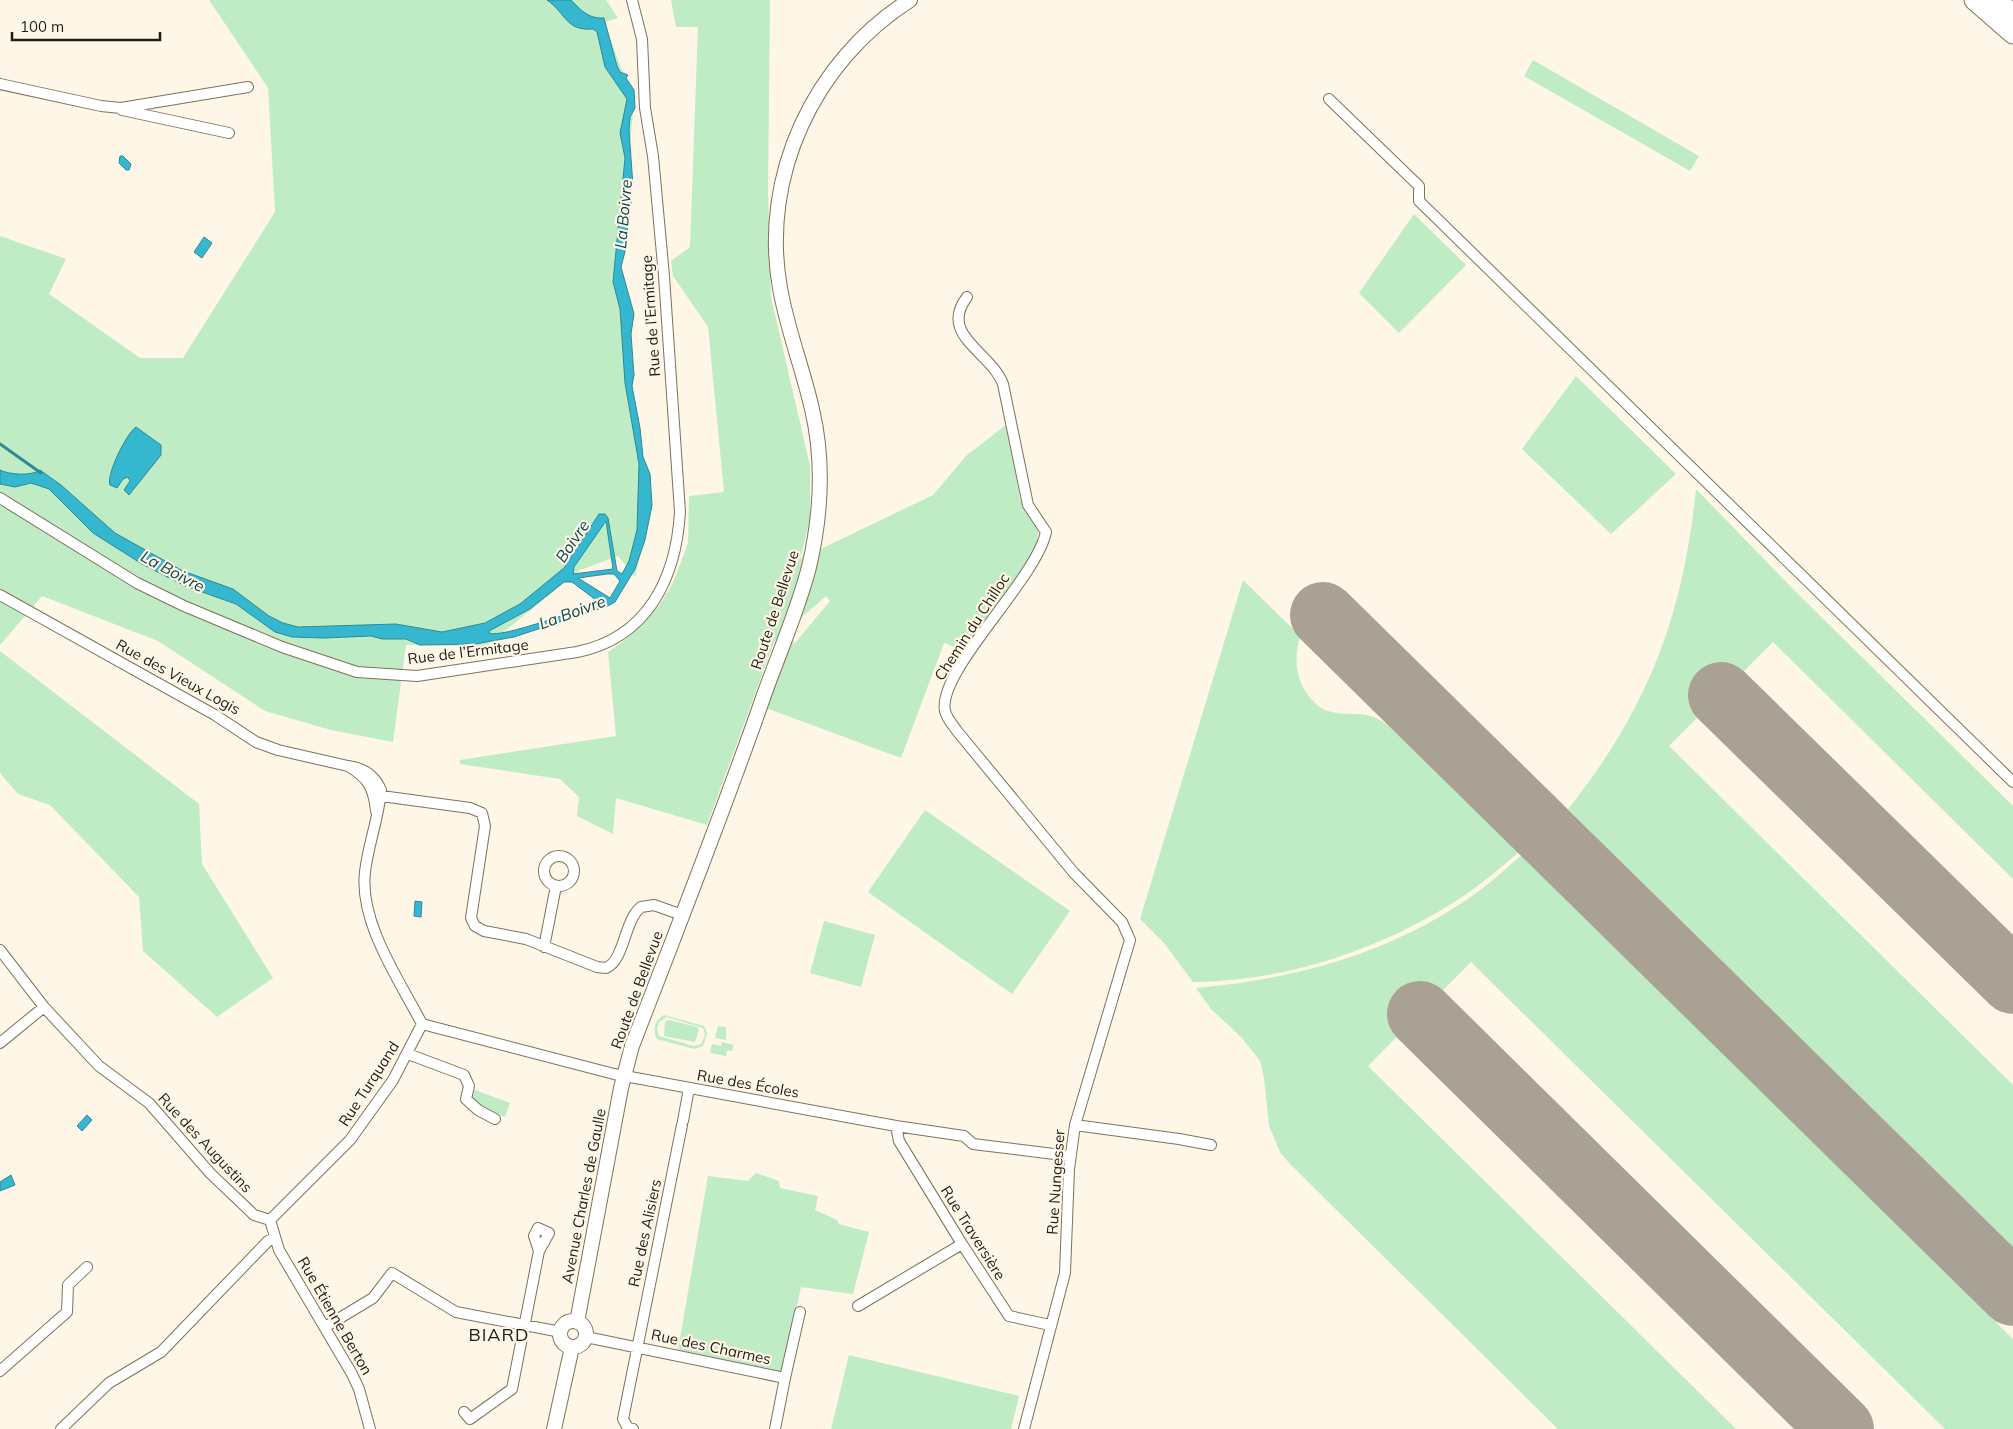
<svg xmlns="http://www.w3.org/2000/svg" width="2013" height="1429" font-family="Mulish,sans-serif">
  <rect width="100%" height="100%" fill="#fef6e6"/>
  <path fill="#bfecc4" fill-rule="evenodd" d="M209 0H606L618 18 604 22 634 103 616 279 649 514 635 577 618 556 580 570 486 646 406 645 393 742 331 730 265 711 158 641 42 596 0 645V236L66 259 49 294 140 358H183L275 212 268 88Z
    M671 0H770L768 193 771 297 810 466V520L800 559 933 495 966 456 1007 424 1020 500 1039 523 1036 549 967 652 944 643 901 758 766 708 788 649 793 642 795 643 830 601 826 596 774 642 707 825 616 798 613 834 577 816 579 797 560 779 460 764V760L616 736 608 652 624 641 659 606 673 583 688 543 689 496 724 492 708 327 673 276 671 261 690 247 698 27H676Z
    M1533 60 1699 156 1690 171 1524 76Z
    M1414 214 1466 265 1399 333 1359 293Z
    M1576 376 1676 474 1611 534 1522 449Z
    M1696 489 1794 590 2013 806V879L1773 642 1669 746 2013 1085V1247L1568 809C1648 709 1683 616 1696 489Z
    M1243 580 1300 636C1293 662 1296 684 1315 703 1332 721 1363 708 1380 720 1403 736 1421 755 1440 774 1466 800 1493 826 1519 852 1501 867 1482 884 1462 897 1383 949 1288 981 1193 982L1164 943 1140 919Z
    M0 651 199 804 202 864 273 978 217 1017 143 951 139 897 50 805 18 794 0 773Z
    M925 810 1070 911 1012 994 868 892Z
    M1522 855 2013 1339V1429H1945L1471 962 1368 1066 1736 1429H1558L1289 1163 1280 1152 1269 1126 1264 1078 1260 1061 1242 1038 1211 1009 1196 988C1295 979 1389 954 1472 896 1490 884 1506 868 1522 855Z
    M824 921 875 935 861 987 810 973Z
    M664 1015 704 1026 707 1033 703 1046 694 1049 657 1039C652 1030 655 1019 664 1015ZM667 1017 703 1028 705 1035 701 1044 694 1046 659 1036 657 1029 659 1022Z
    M669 1020 697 1027 699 1030 695 1042 664 1036 665 1022Z
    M718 1026 726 1027V1040L715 1038Z
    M722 1042 734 1045 732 1051 727 1050 726 1056 710 1053 712 1044 721 1046Z
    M475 1090 510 1103 505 1117 487 1110 477 1104 471 1097Z
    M756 1173 779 1181 780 1188 818 1196 815 1210 837 1220 839 1224 869 1232 853 1294 801 1287 783 1372 678 1350 708 1176 748 1181Z
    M849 1355 1019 1396 1011 1429H831Z"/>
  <path fill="#35b7cf" stroke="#2f8997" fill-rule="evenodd" d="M547 0H571C581 10 588 19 604 18L617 66 620 72 628 75 626 78 634 90 635 108 630 117 629 130 633 186 630 190 631 203 626 237 628 240 621 267 634 314 631 334 634 375 632 386 640 428 643 457 650 474 652 505 645 540 635 569 615 602 608 606 514 637 475 644 420 645 406 639H382L371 636 324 638 292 637 275 632 236 604 185 586 142 564 93 533 49 489 31 483 15 487 0 484V470C10 475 32 476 40 470L61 485 115 533 183 571 233 589 269 616 283 623 298 627 396 624 442 632 485 623 520 604 564 568 599 514H605L608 518 617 571 622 574 629 561 637 530 639 464 625 383 620 309 613 282 625 158 620 133 627 99 605 67 597 32 593 29C565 31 567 14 547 0ZM606 521 613 569 573 574 574 567ZM607 574H614L620 581 610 598 578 578ZM564 582H572L600 603C583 608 500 639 489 633V631L530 609Z
    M120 156H123L131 164 129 170H126L119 163Z
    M204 237 212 243 202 258 194 252Z
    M136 427 161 445V455L129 495 124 490 130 481 128 477 123 479 117 488 110 485C106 475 126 434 136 427Z
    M415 901 422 902 421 917 414 916Z
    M87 1115 92 1120 82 1131 77 1126Z
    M11 1175 15 1185 0 1191V1182Z"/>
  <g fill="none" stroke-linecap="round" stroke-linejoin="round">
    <path stroke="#2f8997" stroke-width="3" d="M0 444 41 473"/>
    <path stroke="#a8a194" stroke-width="66" d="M1323 615 2013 1293
      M1721 695 2013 981
      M1420 1014 1841 1429"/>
    <defs>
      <path id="minor" d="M0 84 101 106 121 108 248 87
        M1329 99 1419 186V201L2013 782
        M122 110 229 133
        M967 297C938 335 991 352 1003 384L1028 505 1046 532C1036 580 937 671 945 711 947 719 953 725 957 731L1074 873 1122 922 1130 940 1075 1125 1069 1169 1065 1273 1024 1429
        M0 498 137 583 184 606 282 647 357 672 417 676 577 652C647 638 676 579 680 512L664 276 653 156 645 108 642 39 632 0
        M0 595 215 715 256 742 278 750 348 766
        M374 795 470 808 482 813 485 826 471 918 475 926 484 931 526 939 597 967 606 968C625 960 624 920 641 907L654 905 682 915
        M376 811C374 789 368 777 348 766 364 768 375 776 381 790 379 817 368 845 365 872 359 923 400 981 422 1024
        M544 871a15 15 0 1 1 30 0a15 15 0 1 1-30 0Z
        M544 947 556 886
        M0 950 44 1007 99 1066 149 1103 210 1173 254 1215 270 1220
        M422 1024 614 1074 896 1126 964 1136 973 1144 1070 1156
        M0 1043 44 1007
        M408 1054 464 1075 469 1086 466 1099 478 1110 495 1119
        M683 1121 689 1088
        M1075 1125 1179 1139 1211 1145
        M896 1126 899 1141 962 1244 1009 1316 1050 1325
        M270 1220 350 1140 393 1080 422 1024
        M270 1220 279 1250 352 1374 359 1389 370 1429
        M858 1306 962 1244
        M325 1327 373 1298 392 1273 456 1312 561 1332
        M586 1337 785 1378 775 1429
        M0 1371 67 1312 68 1285 87 1267
        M785 1378 800 1312
        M464 1412 470 1419 512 1389 539 1251 549 1233 538 1228 534 1236 539 1251
        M61 1429 109 1383 161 1352 268 1241 274 1238
        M633 1429 628 1428 623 1419 682 1125"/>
      <path id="tertiary" d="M560 1334a13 13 0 1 1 26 0a13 13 0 1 1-26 0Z
        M577 1322 621 1088 632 1046C677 929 723 813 764 695 779 653 798 610 809 567 821 516 824 460 812 409 803 369 787 329 780 288 760 176 814 61 910 0
        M554 1429 572 1347"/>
      <path id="motorway" d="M1974 0 2013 34
        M1997 0 2013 14"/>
    </defs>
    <use href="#minor" stroke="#7e725b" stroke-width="12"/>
    <use href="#tertiary" stroke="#7e725b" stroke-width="16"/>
    <use href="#motorway" stroke="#7e725b" stroke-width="21"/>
    <use href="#minor" stroke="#fff" stroke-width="10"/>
    <use href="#tertiary" stroke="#fff" stroke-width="14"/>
    <use href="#motorway" stroke="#fff" stroke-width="19"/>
  </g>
  <g text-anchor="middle" stroke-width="4.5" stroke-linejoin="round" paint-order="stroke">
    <g font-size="15" fill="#221d14" stroke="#fef6e6">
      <text transform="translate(651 316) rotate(-94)" y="5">Rue de l’Ermitage</text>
      <text transform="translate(775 610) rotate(-72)" y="5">Route de Bellevue</text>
      <text transform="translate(972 627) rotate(-57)" y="5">Chemin du Chilloc</text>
      <text transform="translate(468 652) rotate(-7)" y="5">Rue de l’Ermitage</text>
      <text transform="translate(178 677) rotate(29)" y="5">Rue des Vieux Logis</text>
      <text transform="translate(637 990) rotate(-70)" y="5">Route de Bellevue</text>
      <text transform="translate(369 1084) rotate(-57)" y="5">Rue Turquand</text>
      <text transform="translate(748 1084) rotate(10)" y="5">Rue des Écoles</text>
      <text transform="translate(205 1143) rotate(47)" y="5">Rue des Augustins</text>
      <text transform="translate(1056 1182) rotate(-86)" y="5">Rue Nungesser</text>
      <text transform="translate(584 1196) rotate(-79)" y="5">Avenue Charles de Gaulle</text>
      <text transform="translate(645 1233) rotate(-78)" y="5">Rue des Alisiers</text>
      <text transform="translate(973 1233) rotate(58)" y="5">Rue Traversière</text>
      <text transform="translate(335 1316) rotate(60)" y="5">Rue Étienne Berton</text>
      <text transform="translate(711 1347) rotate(12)" y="5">Rue des Charmes</text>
    </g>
    <g font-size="16" font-style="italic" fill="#0c444e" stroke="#fef6e6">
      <text transform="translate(623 214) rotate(-85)" y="6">La Boivre</text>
      <text transform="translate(572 541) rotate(-56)" y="6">Boivre</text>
      <text transform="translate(173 571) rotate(28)" y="6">La Boivre</text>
      <text transform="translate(572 612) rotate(-20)" y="6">La Boivre</text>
    </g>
    <g font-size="18" letter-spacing="1" fill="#221d14" stroke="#fef6e6">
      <text x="499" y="1341">BIARD</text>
    </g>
  </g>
  <path d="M12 32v8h148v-8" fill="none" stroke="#221d14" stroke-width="2.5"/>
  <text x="20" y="32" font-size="15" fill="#221d14" stroke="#fef6e6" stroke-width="4" paint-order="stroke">100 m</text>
</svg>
